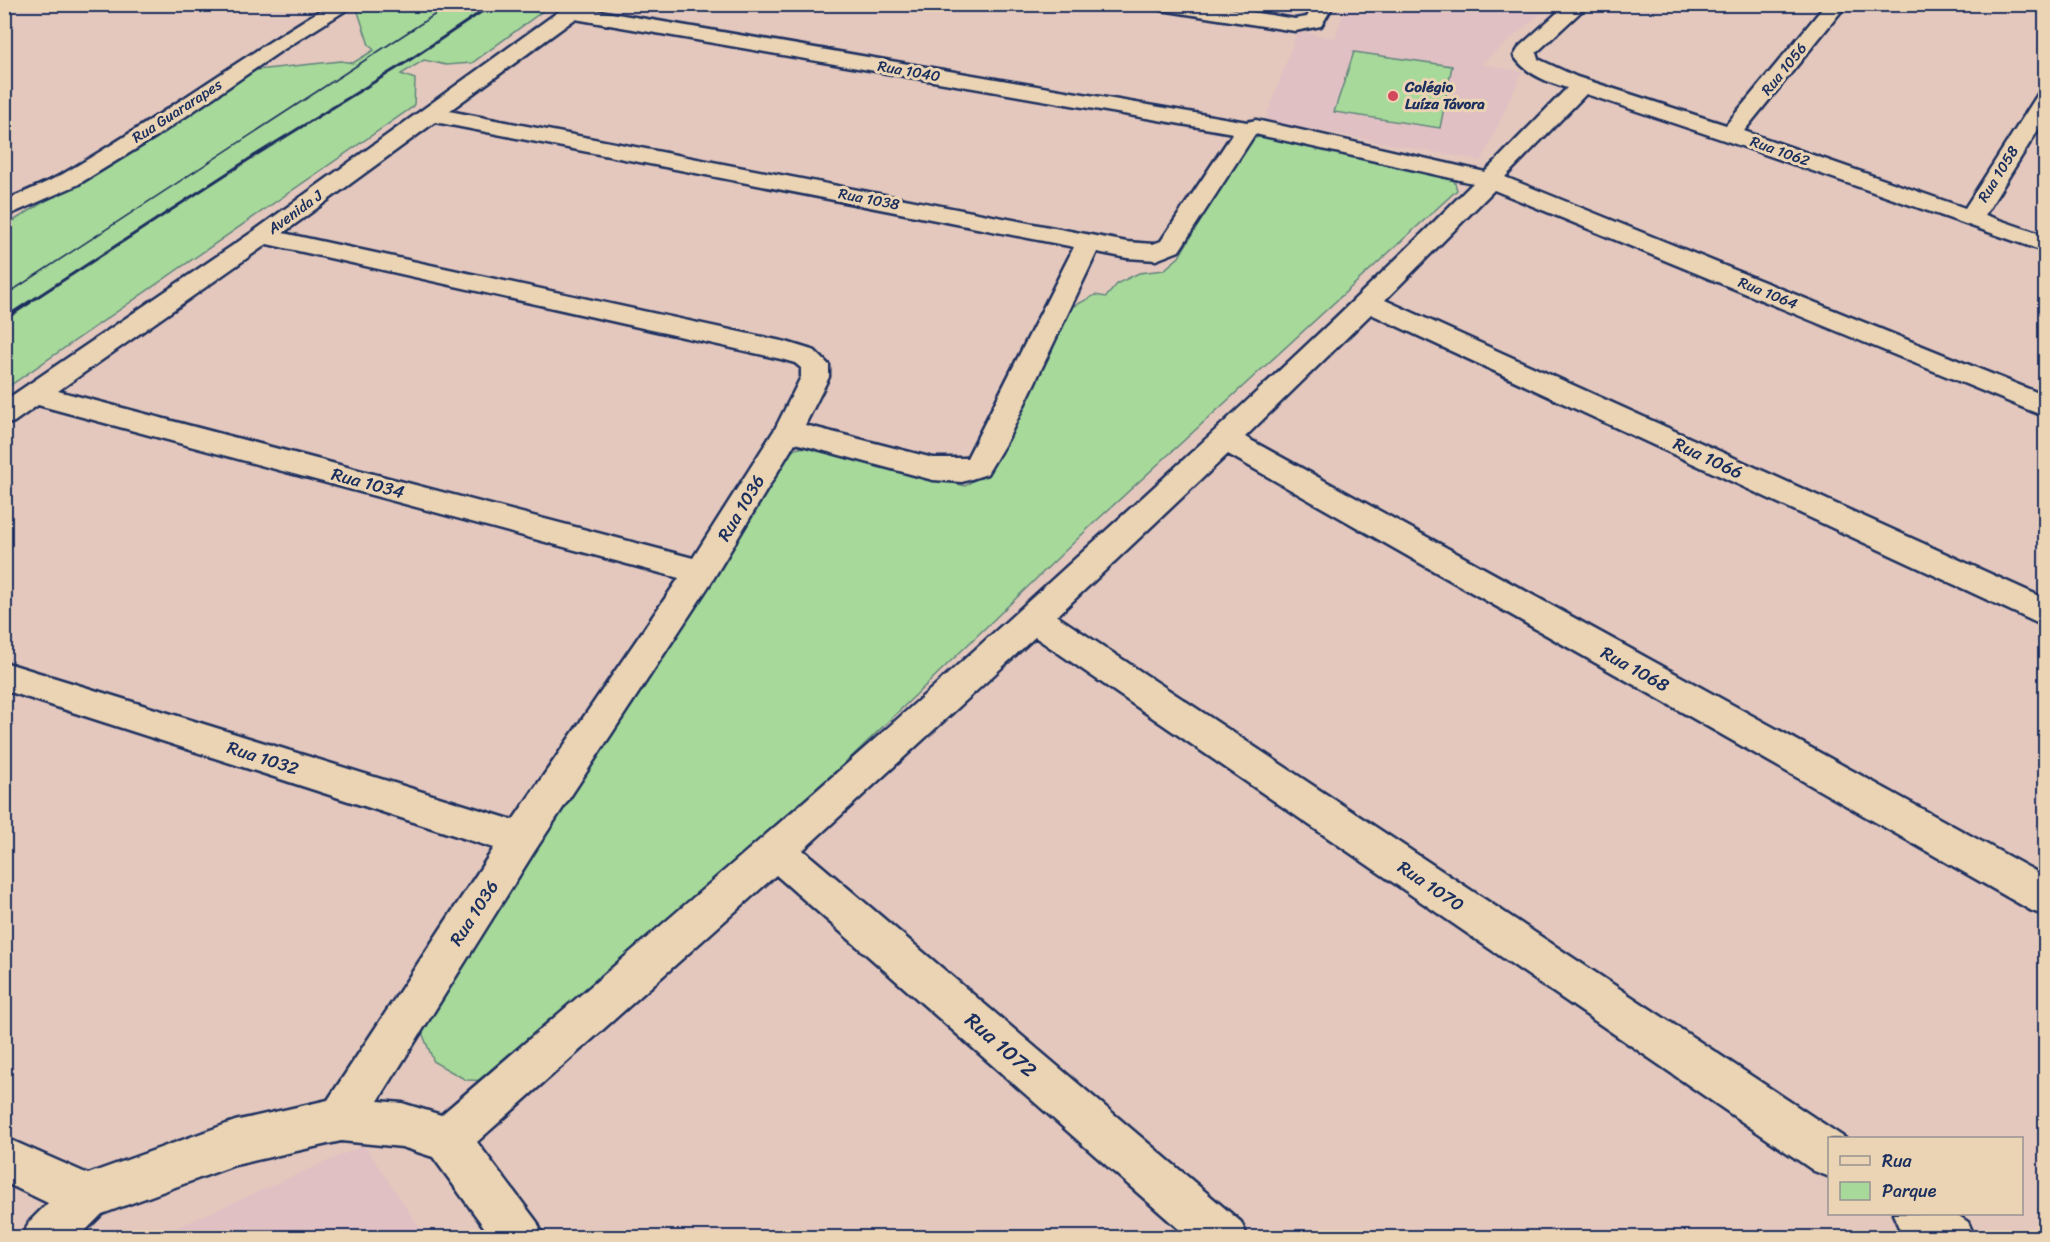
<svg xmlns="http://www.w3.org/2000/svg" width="2050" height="1242" font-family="Sriracha,sans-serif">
  <rect width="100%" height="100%" fill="#e4c8bd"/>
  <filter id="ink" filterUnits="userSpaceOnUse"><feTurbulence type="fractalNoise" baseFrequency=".0167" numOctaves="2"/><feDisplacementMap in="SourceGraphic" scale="12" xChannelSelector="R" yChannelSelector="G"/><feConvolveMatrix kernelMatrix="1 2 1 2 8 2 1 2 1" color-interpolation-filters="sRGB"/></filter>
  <g filter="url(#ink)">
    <path fill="#e0c0c3" d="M1346 5H1551L1481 64 1522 72 1482 161 1265 121 1297 32 1335 38Z
      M364 1145 426 1237H155Z"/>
    <path fill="#a7d99a" stroke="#61847c" stroke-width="1.5" d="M365 5H551L472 63 446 65 424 60 401 74 415 79 414 106 5 389V226L256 70 341 61 353 63 374 50 369 45 357 9Z
      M1354 52 1452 66 1440 128 1334 112Z
      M1265 136 1437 176 1454 180 1457 190 1095 522 698 905 493 1081 466 1080 434 1062 421 1030 430 1003 786 457 795 449 810 446 965 486 983 474 1063 312 1095 295 1106 297 1118 283 1139 273 1164 270 1179 257 1246 140Z"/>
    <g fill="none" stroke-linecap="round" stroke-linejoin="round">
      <defs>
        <path id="minor" d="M331 4H356L281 51 157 136 77 185 4 217V201C24 192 44 184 63 174 155 121 240 58 331 4Z
          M569 4H592L588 9 1247 122 1256 120 1485 172 1567 88C1547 82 1526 74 1514 56L1520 46 1567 4H1589L1536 53 1538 59 1577 77 1726 125 1826 4H1847L1744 131 1965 208 2038 94 2046 93V117L1985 215 2046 236V252L1721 139 1586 94 1505 177 2046 396V417L1494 190 1385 300 2046 599V627L1371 314 1245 437 2046 877V916L2032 911 1228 454 1057 616 1845 1138H1830V1177L1814 1171 1035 637 803 850 1241 1222 1248 1238H1189L776 875 477 1142 537 1222 544 1238H492L433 1157 402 1147 341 1141 235 1165 102 1214 78 1238H22L29 1222 48 1203 4 1182V1137L88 1174 235 1121 328 1100 494 848 4 690V662L513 820 679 578 38 405 14 422 4 425V401L254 231ZM575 19 1233 133 1161 241 1153 244 1127 242 449 111ZM435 122 1074 247 967 458H933L805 425 829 377V365L815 351 786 342 283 233ZM1255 134 1473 183C1327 330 1173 470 1020 609 831 781 635 948 441 1115L402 1103 378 1101 534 852 712 581 795 443 933 480 962 482 987 474 1008 439 1097 252 1127 258 1156 260 1179 251ZM267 244 781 359 795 363 801 368V377L775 429 693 558 58 391Z
          M1151 4H1202L1295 19 1307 17 1314 4H1334L1321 26 1295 31 1161 10 1154 8Z
          M1893 1214H1956L1968 1222 1975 1238H1911L1900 1230Z"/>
      </defs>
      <use href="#minor" stroke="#1b2f5e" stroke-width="5"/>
      <use href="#minor" fill="#ebd4b4" fill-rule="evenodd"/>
      <path stroke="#1b2f5e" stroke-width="1.5" d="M4 296 451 4"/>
      <path stroke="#1b2f5e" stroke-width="3" d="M28 303 254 156 405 63 493 4"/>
      <path stroke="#1b2f5e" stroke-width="4" d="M4 319 30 302"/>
    </g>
  </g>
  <circle fill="#d1495b" stroke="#ebd4b4" stroke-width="2" cx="1393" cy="96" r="6"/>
  <g text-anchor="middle" stroke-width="6" stroke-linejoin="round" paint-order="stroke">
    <g font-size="15" fill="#1b2f5e" stroke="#ebd4b4">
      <text transform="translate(1784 69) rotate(-51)" y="5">Rua 1056</text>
      <text transform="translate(909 71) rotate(10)" y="5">Rua 1040</text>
      <text transform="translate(177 111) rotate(-33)" y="5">Rua Guararapes</text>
      <text transform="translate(1780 151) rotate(20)" y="5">Rua 1062</text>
      <text transform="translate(1998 174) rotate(-58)" y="5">Rua 1058</text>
      <text transform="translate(869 199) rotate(11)" y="5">Rua 1038</text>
      <text transform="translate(295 212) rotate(-36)" y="5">Avenida J</text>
      <text transform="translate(1768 293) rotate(22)" y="5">Rua 1064</text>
    </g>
    <g font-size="15" font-weight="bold" fill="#1b2f5e" stroke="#ebd4b4" text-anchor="start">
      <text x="1405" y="92">Colégio<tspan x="1405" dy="17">Luíza Távora</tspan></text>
    </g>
    <g font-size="18" fill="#1b2f5e" stroke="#ebd4b4">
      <text transform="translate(1708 458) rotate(25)" y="6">Rua 1066</text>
      <text transform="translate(368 483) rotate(15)" y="6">Rua 1034</text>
      <text transform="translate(741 508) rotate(-59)" y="6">Rua 1036</text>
      <text transform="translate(1635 669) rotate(29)" y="6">Rua 1068</text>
      <text transform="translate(263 758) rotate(18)" y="6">Rua 1032</text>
      <text transform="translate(1431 886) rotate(34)" y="6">Rua 1070</text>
      <text transform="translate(474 913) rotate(-57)" y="6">Rua 1036</text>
    </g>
    <g font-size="21" fill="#1b2f5e" stroke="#ebd4b4">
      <text transform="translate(1001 1045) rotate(41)" y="7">Rua 1072</text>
    </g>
  </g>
  <rect width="2050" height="1242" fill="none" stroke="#ebd4b4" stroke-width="24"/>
  <rect x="12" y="12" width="2026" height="1218" fill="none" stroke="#1b2f5e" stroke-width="2" filter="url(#ink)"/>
  <rect x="1828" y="1137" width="195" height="78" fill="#ebd4b4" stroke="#989292" stroke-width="1.5"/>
  <rect x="1840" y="1156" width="30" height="9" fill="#ebd4b4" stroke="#989292" stroke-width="1.5"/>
  <text x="1882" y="1167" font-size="18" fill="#1b2f5e">Rua</text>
  <rect x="1840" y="1182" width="30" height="18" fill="#a7d99a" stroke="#989292" stroke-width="1.5"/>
  <text x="1882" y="1197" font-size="18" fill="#1b2f5e">Parque</text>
</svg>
